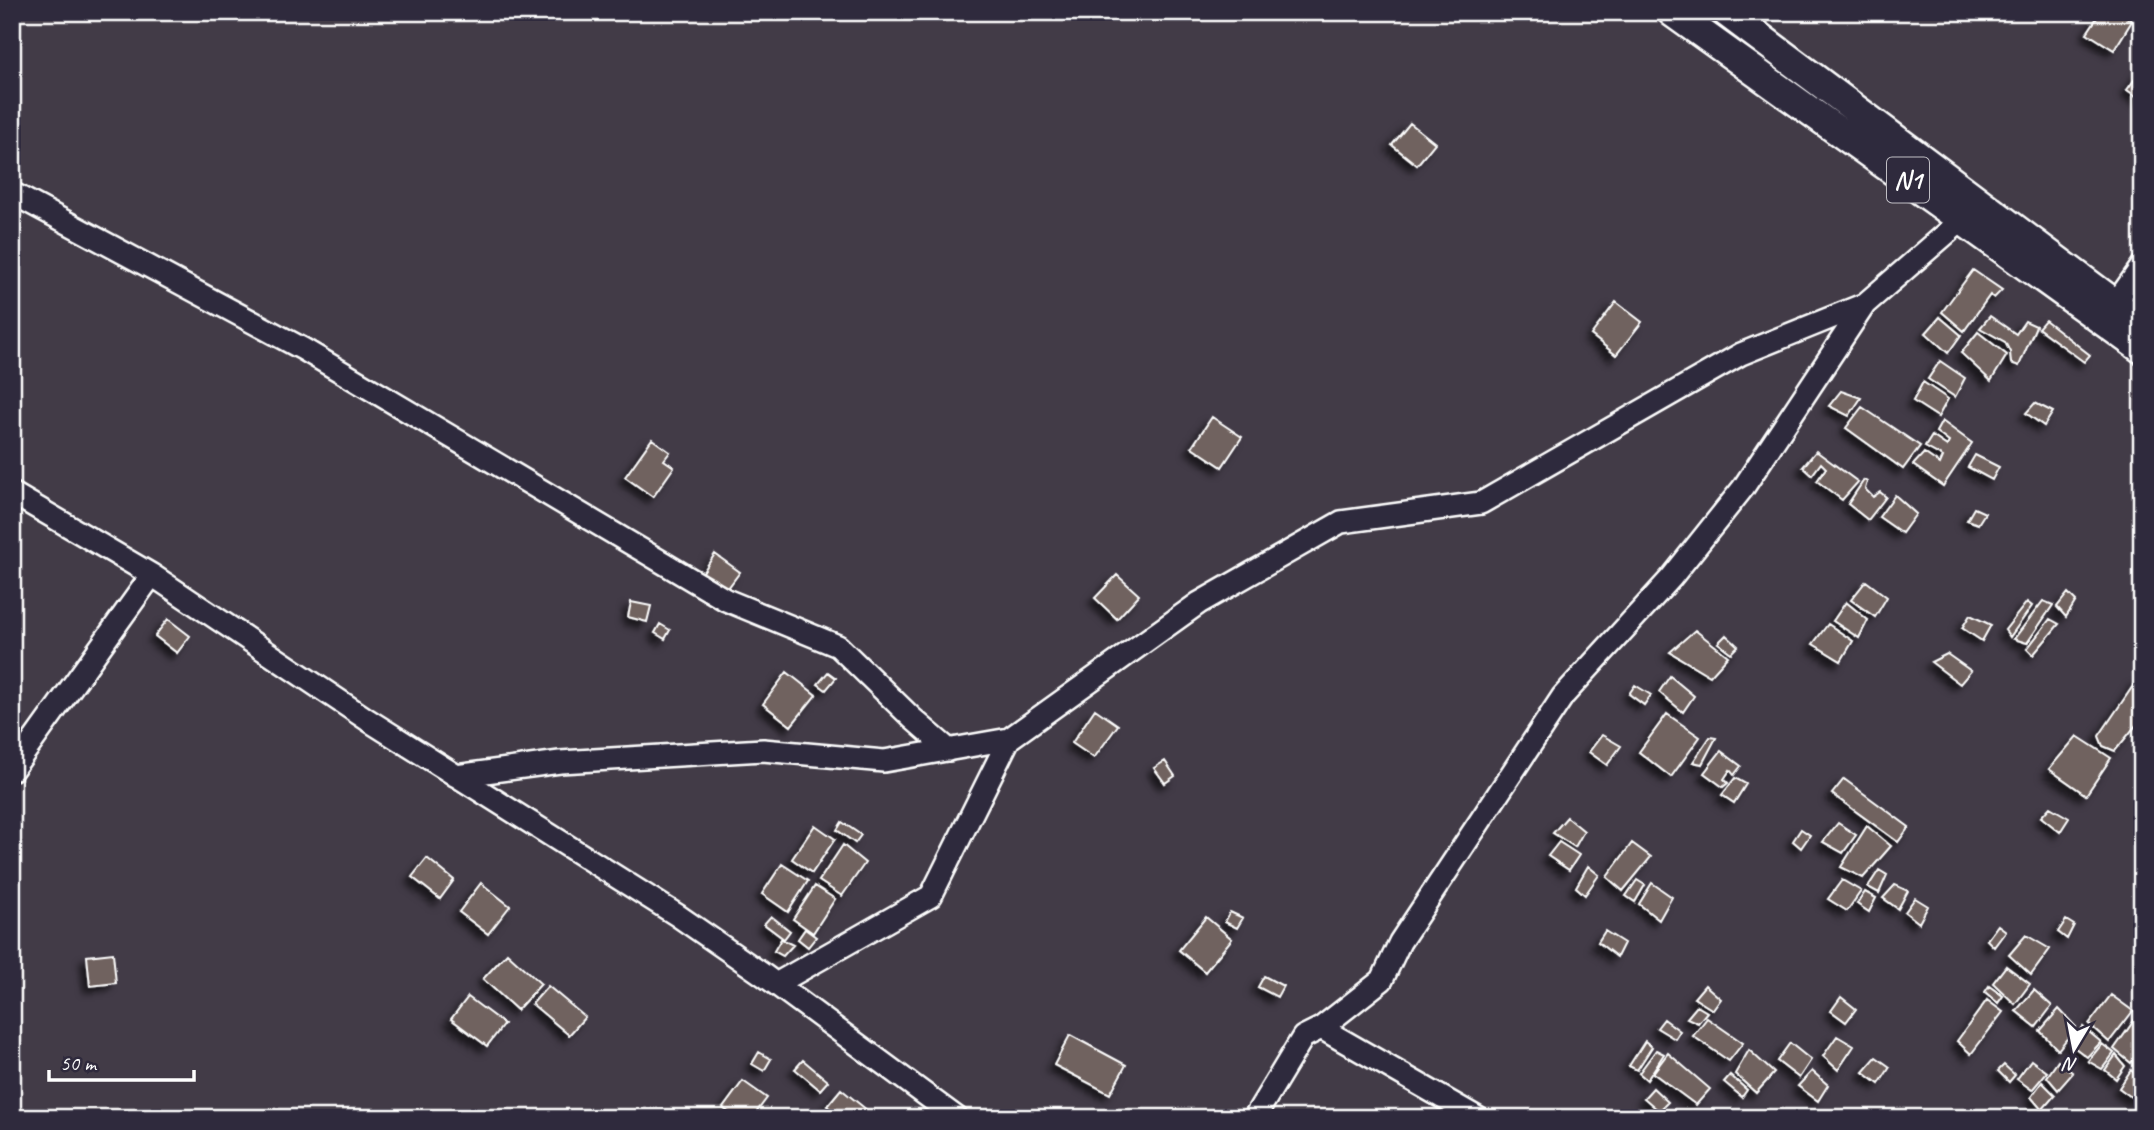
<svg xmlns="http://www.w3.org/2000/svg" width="2154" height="1130" font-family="Caveat,sans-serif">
  <defs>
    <filter id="shadow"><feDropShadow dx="-6" dy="6" stdDeviation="3.5" flood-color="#0009"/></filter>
  </defs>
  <rect width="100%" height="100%" fill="#423b47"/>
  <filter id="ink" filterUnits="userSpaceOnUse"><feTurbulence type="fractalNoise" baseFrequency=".0143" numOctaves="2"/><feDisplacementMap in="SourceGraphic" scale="14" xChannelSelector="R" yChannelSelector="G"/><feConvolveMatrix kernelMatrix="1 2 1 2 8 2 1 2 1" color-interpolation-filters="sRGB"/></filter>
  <g filter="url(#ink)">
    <path fill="#70625e" stroke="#fff" stroke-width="2" filter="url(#shadow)" d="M2101 12H2119L2132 21 2114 50 2087 33Z
      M2142 69V100L2127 90Z
      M1410 123 1435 143 1417 165 1392 145Z
      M1973 270 2002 290 1994 298 1990 295 1964 331 1942 312Z
      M1616 302 1642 322 1616 355 1591 335Z
      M1990 316 2016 334 2025 321 2036 326 2019 366 2011 363 2010 352 2005 342 1980 328Z
      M1940 317 1961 335 1948 353 1926 333Z
      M2045 320 2090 355 2084 362 2038 328Z
      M1978 332 2007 355 1991 381 1961 353Z
      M1940 361 1965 378 1955 397 1928 379Z
      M1923 382 1948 399 1938 417 1913 401Z
      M1841 391 1861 398 1849 416 1829 406Z
      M2035 403 2053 412 2044 426 2026 413Z
      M1862 407 1920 446 1903 469 1846 428Z
      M1212 417 1242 437 1222 467 1192 447Z
      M1942 421 1972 443 1943 486 1913 465 1924 453 1940 464 1943 457 1925 447 1932 436 1947 446 1949 442 1936 432Z
      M652 439 670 452 664 460 674 467 653 497 625 477Z
      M1816 451 1858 482 1842 500 1817 481 1826 468 1821 463 1812 475 1803 467Z
      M1975 455 1999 467 1992 480 1968 467Z
      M1864 480 1867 482 1865 489 1873 497 1880 492 1886 497 1868 520 1848 504Z
      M1895 495 1916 514 1902 533 1879 517Z
      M1974 508 1985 513 1978 524 1967 520Z
      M715 554 740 572 725 592 701 575Z
      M1117 575 1139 595 1117 619 1095 598Z
      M1866 581 1887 597 1875 617 1851 600Z
      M2068 593 2076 601 2066 617 2057 607Z
      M2043 601 2053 605 2027 643 2014 639Z
      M631 602 651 606 647 622 628 617Z
      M1846 602 1868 620 1859 638 1833 621Z
      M2027 602 2032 606 2010 637 2005 630Z
      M1970 615 1991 625 1982 641 1962 628Z
      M168 619 190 636 177 653 155 636Z
      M2050 619 2059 624 2033 655 2027 649Z
      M660 624 670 630 665 639 655 633Z
      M1828 624 1853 641 1841 661 1813 644Z
      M1695 630 1728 656 1710 676 1670 652Z
      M1726 635 1738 646 1731 653 1718 643Z
      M1947 654 1971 671 1960 684 1931 662Z
      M787 672 816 695 791 726 763 704Z
      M828 672 836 678 826 690 818 684Z
      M1670 676 1694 696 1683 712 1659 692Z
      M2137 680 2142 683V718L2115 751 2103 746 2099 736Z
      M1635 685 1651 695 1644 705 1629 694Z
      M1095 709 1118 725 1094 758 1072 743Z
      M1667 714 1700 737 1671 777 1639 752Z
      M1602 735 1621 746 1607 765 1589 752Z
      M2077 736 2111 758 2086 795 2049 769Z
      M1710 737 1716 738 1702 764 1693 762Z
      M1721 751 1741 766 1734 775 1730 770 1724 779 1728 783 1723 787 1704 773Z
      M1165 761 1175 776 1165 783 1154 768Z
      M1735 778 1746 784 1734 803 1722 795Z
      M1844 779 1909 827 1898 842 1832 794Z
      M2050 807 2069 818 2060 832 2041 817Z
      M1567 817 1584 831 1575 847 1553 833Z
      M842 822 861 835 855 843 837 830Z
      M1838 823 1856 835 1843 853 1823 842Z
      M815 825 835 839 812 873 792 859Z
      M1867 826 1891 846 1863 878 1841 867Z
      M1801 829 1810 835 1801 848 1793 841Z
      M1559 842 1579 855 1569 870 1548 856Z
      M1632 843 1651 857 1623 891 1607 877Z
      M843 845 865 863 842 896 819 881Z
      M427 858 454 880 440 899 412 877Z
      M782 864 808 881 788 912 762 894Z
      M1588 866 1599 875 1585 895 1576 887Z
      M1879 870 1887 875 1879 893 1868 887Z
      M1637 880 1645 885 1635 902 1626 896Z
      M1842 880 1861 891 1847 911 1828 899Z
      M481 883 510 906 488 934 459 912Z
      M1652 883 1672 897 1659 920 1639 904Z
      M1895 885 1908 891 1898 909 1883 898Z
      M815 886 835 899 813 933 793 919Z
      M1865 892 1876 898 1869 912 1857 904Z
      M1915 898 1928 906 1919 923 1905 912Z
      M1230 912 1243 918 1237 928 1225 922Z
      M771 916 790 931 784 939 764 924Z
      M1206 917 1232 939 1205 972 1179 950Z
      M2066 920 2074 925 2067 939 2058 932Z
      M1998 925 2006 931 1994 947 1987 940Z
      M805 929 816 937 808 947 798 939Z
      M1605 931 1624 943 1617 957 1598 942Z
      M2026 935 2050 949 2031 975 2009 955Z
      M781 939 793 945 783 956 774 951Z
      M113 953 116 983 90 986 87 956Z
      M507 953 541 984 517 1010 483 979Z
      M2006 966 2030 984 2015 1004 1993 983Z
      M1264 976 1283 986 1277 997 1258 987Z
      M1705 985 1721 999 1713 1010 1694 998Z
      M548 986 585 1017 569 1035 532 1004Z
      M1989 986 2003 996 1998 1003 1985 992Z
      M2034 990 2052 1006 2036 1027 2016 1011Z
      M2111 995 2133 1011 2109 1042 2089 1024Z
      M468 997 504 1024 487 1046 451 1019Z
      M1841 997 1856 1009 1846 1022 1831 1011Z
      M1987 1000 2003 1012 1971 1054 1957 1041Z
      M1697 1006 1707 1012 1698 1023 1687 1018Z
      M2059 1009 2076 1027 2058 1050 2040 1031Z
      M2138 1015 2142 1018V1048L2131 1063 2114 1049Z
      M1707 1018 1743 1043 1729 1061 1693 1036Z
      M1664 1019 1680 1031 1675 1039 1657 1028Z
      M2083 1027 2101 1042 2087 1057 2070 1044Z
      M1070 1035 1126 1065 1110 1094 1054 1065Z
      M1837 1036 1854 1046 1838 1070 1823 1056Z
      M1645 1041 1652 1047 1637 1070 1629 1066Z
      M1790 1043 1811 1060 1799 1078 1777 1061Z
      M2102 1044 2114 1053 2102 1069 2088 1061Z
      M1656 1050 1664 1054 1647 1080 1639 1073Z
      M1749 1050 1774 1073 1756 1093 1735 1074Z
      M759 1052 771 1059 764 1071 752 1064Z
      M1668 1053 1710 1089 1696 1105 1653 1073Z
      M2116 1055 2125 1066 2116 1079 2105 1070Z
      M1876 1057 1890 1067 1879 1084 1863 1072Z
      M803 1060 828 1081 820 1090 795 1069Z
      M2031 1060 2047 1072 2032 1090 2017 1079Z
      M2058 1061 2073 1073 2058 1090 2047 1077Z
      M2004 1065 2015 1075 2009 1082 1998 1071Z
      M2131 1070 2142 1080V1092L2135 1100 2119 1088Z
      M1812 1071 1828 1085 1818 1101 1798 1086Z
      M1730 1075 1747 1090 1742 1097 1724 1082Z
      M743 1081 767 1098 752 1118H737L723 1108Z
      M2042 1082 2055 1095 2042 1110 2031 1097Z
      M1653 1088 1668 1102 1659 1111 1644 1098Z
      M841 1089 867 1110 860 1118H841L827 1106Z"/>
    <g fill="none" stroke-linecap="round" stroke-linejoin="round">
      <defs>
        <path id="minor" d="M12 193 303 349 726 600 838 646 912 718 949 750
          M2115 304 2142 266
          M12 493 152 575 368 720 677 915 765 976 957 1118
          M12 770 152 575
          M456 776 560 762 763 750 884 761 1009 739 1199 603 1341 522 1481 503 1741 354 1865 304 1962 220
          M776 984 931 896 1009 739
          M1321 1028 1478 1118
          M1254 1118 1303 1037 1321 1028 1382 980 1400 942 1563 696 1671 578 1743 488 1865 304"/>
        <path id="major" d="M1672 12 2142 349
          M1726 12 2142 324"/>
      </defs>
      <use href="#minor" stroke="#fff" stroke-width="26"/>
      <use href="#major" stroke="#fff" stroke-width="33"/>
      <use href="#minor" stroke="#2f2a3d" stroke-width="21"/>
      <use href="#major" stroke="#2f2a3d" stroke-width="28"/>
    </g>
  </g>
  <g text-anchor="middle" stroke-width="6" stroke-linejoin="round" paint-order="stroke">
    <rect fill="#2f2a3d" stroke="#c1bfc5" stroke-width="2" x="1887" y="157.5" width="42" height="45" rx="5"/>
    <g font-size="26" font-weight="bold" fill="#fff">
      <text x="1908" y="189">N1</text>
    </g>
  </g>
  <rect width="2154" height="1130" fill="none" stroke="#2f2a3d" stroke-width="42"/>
  <rect x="21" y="21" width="2112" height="1088" fill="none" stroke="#fff" stroke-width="2.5" filter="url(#ink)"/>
  <g transform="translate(2074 1049) rotate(190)" stroke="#2f2a3d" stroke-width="5" paint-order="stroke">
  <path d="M0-5L12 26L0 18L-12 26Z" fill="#ffffff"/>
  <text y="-10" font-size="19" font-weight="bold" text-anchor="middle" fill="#ffffff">N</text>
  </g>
  <path d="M49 1070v10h145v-10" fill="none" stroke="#ffffff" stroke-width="3.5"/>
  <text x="60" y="1070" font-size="21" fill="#ffffff" stroke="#2f2a3d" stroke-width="5" paint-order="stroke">50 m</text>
</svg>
